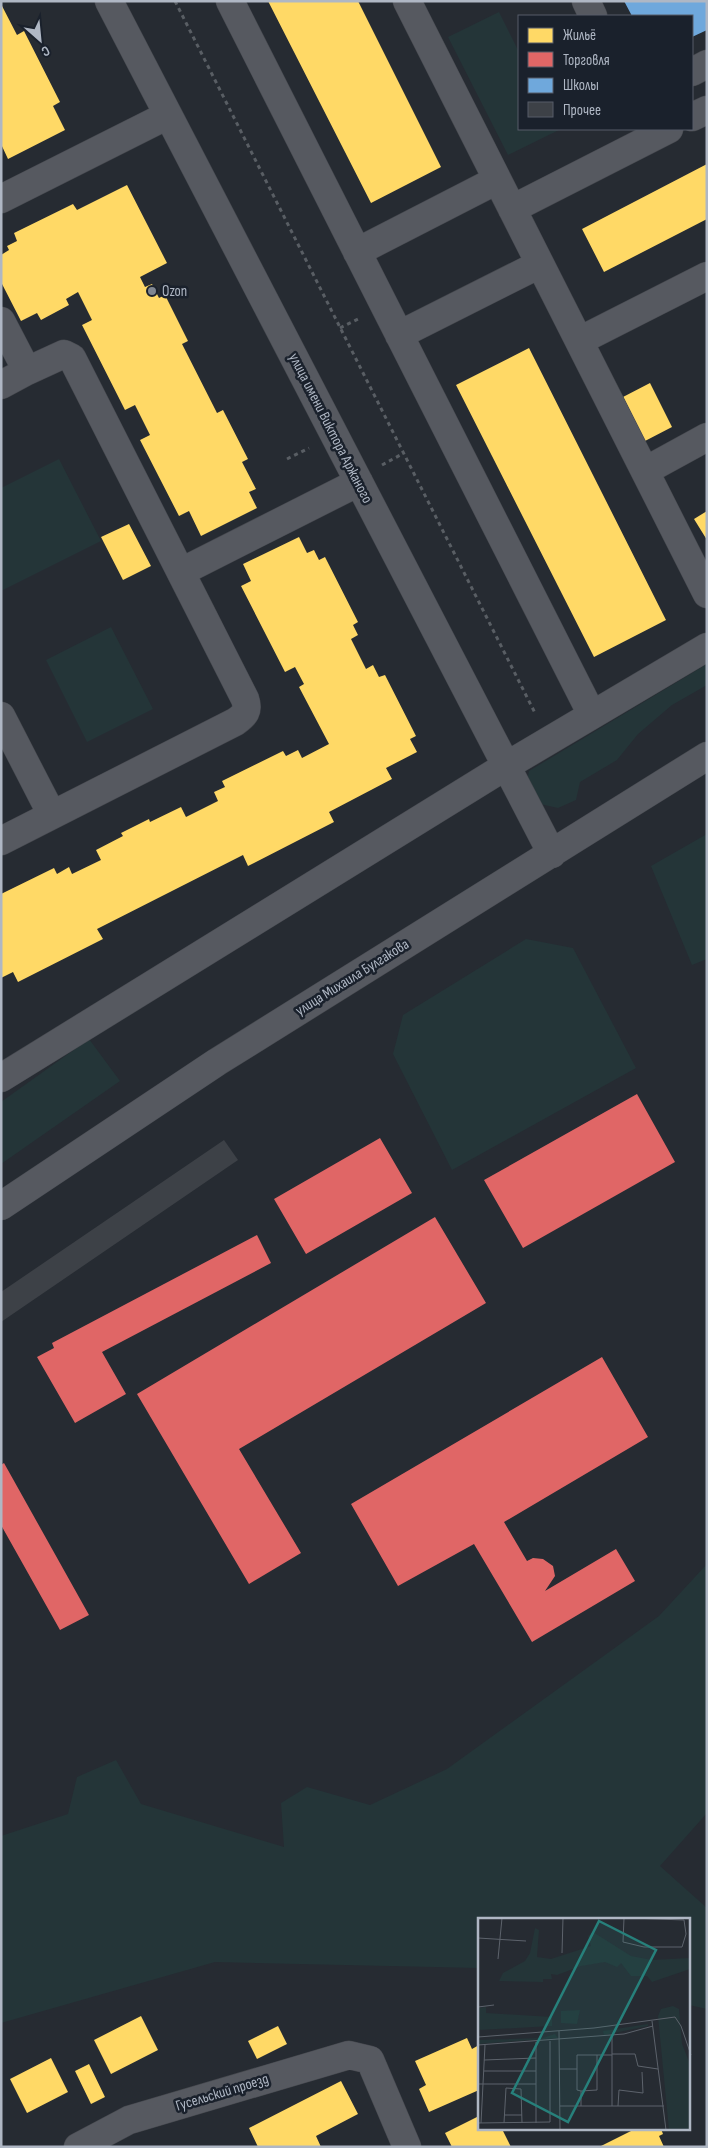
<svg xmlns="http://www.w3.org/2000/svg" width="708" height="2148" font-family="'Sofia Sans Condensed',sans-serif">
  <rect width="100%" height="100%" fill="#262b32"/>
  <path fill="#243538" d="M499 12 519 52V129L559 130 508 155 448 37Z
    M59 459 101 541 1 591V488Z
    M111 627 153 709 87 742 46 660Z
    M707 664V685L672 705 638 734 617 760 580 782 576 800 558 808 540 804 526 785 529 771Z
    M707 834V959L692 965 651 866Z
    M526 939 573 948 636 1068 452 1170 393 1054 403 1015Z
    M89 1039 120 1081 1 1164V1102Z
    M707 1564V1813L660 1866 707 1908V2009L689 2005V1919H479V1968L215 1962 1 2023V1836L68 1814 77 1777 116 1760 141 1804 284 1847 281 1803 307 1787 370 1805 447 1769 659 1616Z"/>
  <path fill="#ffd966" d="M268 1H358L441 167 371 203Z
    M1 4 17 35 24 31 60 102 53 106 65 130 8 159 1 144Z
    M707 164V219L604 272 582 229Z
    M127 185 167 263 140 277 145 287 152 284 159 298 165 295 188 341 182 344 217 413 223 410 248 459 242 462 256 489 249 492 257 508 201 536 189 511 179 516 140 440 150 435 135 405 125 410 82 325 92 320 78 292 66 299 69 305 41 320 37 313 21 321 1 282V255L9 250 7 246 17 241 14 233 73 204 77 210Z
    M529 348 666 620 594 657 456 385Z
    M650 383 672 427 645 441 623 397Z
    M707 511V540L694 519Z
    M129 524 151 566 123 580 101 537Z
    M299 537 307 553 314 550 319 560 325 557 358 622 353 625 358 635 351 639 366 669 373 665 379 677 385 675 416 736 410 739 417 752 386 768 392 779 329 812 334 822 248 866 243 855 97 929 103 939 18 982 13 972 1 978V894L54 868 57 874 69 867 72 874 101 860 96 850 123 836 121 833 149 819 150 822 181 807 186 817 218 801 214 792 225 787 222 781 283 751 286 756 298 750 302 758 329 744 299 687 304 684 295 667 285 672 241 586 251 581 243 564Z
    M141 2016 158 2050 111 2074 94 2040Z
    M278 2026 287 2044 257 2059 248 2041Z
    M467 2038 472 2049 479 2045V2090L429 2112 419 2089 426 2085 415 2061Z
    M51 2058 68 2092 27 2113 10 2079Z
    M89 2064 105 2097 91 2104 75 2071Z
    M341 2081 358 2114 316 2136 321 2147H258L249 2128Z
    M479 2116V2129H502L511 2147H452L445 2133Z
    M635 2129H661L663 2134 659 2136 664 2147H599Z"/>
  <path fill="#e06666" d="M637 1094 675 1162 523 1248 484 1180Z
    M380 1138 412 1193 306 1254 274 1199Z
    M435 1217 486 1303 239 1449 301 1553 249 1584 137 1394Z
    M257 1235 271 1263 102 1352 126 1394 75 1423 37 1357 54 1348 52 1343Z
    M602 1357 648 1437 504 1522 527 1561 533 1558 543 1559 553 1566 555 1576 545 1591 616 1549 635 1581 532 1642 474 1544 398 1586 351 1504Z
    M4 1463 89 1615 60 1630 1 1525V1465Z"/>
  <path fill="#6fa8dc" d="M624 1H707V30L692 37V16H632Z"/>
  <path fill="#3d4147" d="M224 1140 238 1160 1 1322V1292Z"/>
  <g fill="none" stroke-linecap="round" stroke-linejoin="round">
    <defs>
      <path id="minor" d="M109 1 552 854
        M230 1 592 715
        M407 1 707 594
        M586 1 593 16
        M692 72 707 64
        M692 117 707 110
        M1 199 168 115
        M512 209 669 129
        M357 252 497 180
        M1 321 27 371 1 385
        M399 335 540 264
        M579 341 707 276
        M645 471 707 437
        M181 572 359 482
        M1 716 52 815
        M1 841 235 722C245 715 249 711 245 699L72 358 64 354 27 371
        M1 1078 506 766 707 647
        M1 1206 217 1062 707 756
        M78 2147 129 2120 349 2055 370 2060 407 2147"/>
    </defs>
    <use href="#minor" stroke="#44474d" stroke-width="29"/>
    <path stroke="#595e64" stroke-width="3" stroke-dasharray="4 4" stroke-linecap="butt" d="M175 1 535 713
      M340 328 358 319
      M287 459 309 448
      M382 465 404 453"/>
    <use href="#minor" stroke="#565960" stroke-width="28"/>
  </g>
  <circle fill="#7f8691" stroke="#1a212c" stroke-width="2" cx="152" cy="291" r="5"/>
  <g text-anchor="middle" stroke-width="5" stroke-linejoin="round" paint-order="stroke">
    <g font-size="15" fill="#afb7c4" stroke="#1a212c" text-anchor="start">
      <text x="162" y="296">Ozon</text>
    </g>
    <g font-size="15" fill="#afb7c4" stroke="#1a212c">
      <text transform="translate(331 428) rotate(63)" y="5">улица имени Виктора Аржаного</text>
      <text transform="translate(352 977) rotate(-32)" y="5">улица Михаила Булгакова</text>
      <text transform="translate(222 2092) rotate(-17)" y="5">Гусельский проезд</text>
    </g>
  </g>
  <g transform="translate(478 1918)">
    <rect width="212" height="212" fill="#262b32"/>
    <path d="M57 10 61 12 59 39 73 41 113 28 110 18 115 14 153 38 174 42 212 40V51L174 64 169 58H153L143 45 139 49 127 44 103 48 79 57 73 56 74 61H65V64L21 63 25 55 47 43 52 35ZM195 88 201 91 204 126 212 146V212H191L180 98 183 91ZM8 89V95L74 99V108L0 112V90ZM102 92 99 106 83 105V93ZM170 106V108L126 117 125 113ZM77 116 80 120 0 126V122L65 120Z" fill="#243538"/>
    <path fill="none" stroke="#5d636c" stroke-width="1" d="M146 0 145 24 166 29H204L208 16 206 2M153 0 206 2M0 20 48 23M84 35 85 0M20 41 24 0M0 89 16 87M174 103 188 212M81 113 82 212M0 119 116 110 197 99 203 108 213 137M0 127 146 116 175 108M134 136H157L160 148 180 151M6 142 58 140M81 151H99M6 153H58M0 166H58M103 173 99 172V137H134M82 188H186M103 188V173L119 172V137M134 188V118M140 188 141 172 165 175 164 154M27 197H44M0 205 72 204V123M3 205 7 127M26 205 28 170 43 171 44 205M58 205V124"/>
    <path fill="#27807b" fill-opacity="0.15" stroke="#27807b" stroke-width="2.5" d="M121 3 178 32 90 204 34 175Z"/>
    <rect width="212" height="212" fill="none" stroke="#afb7c4" stroke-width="2.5"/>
  </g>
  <rect width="708" height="2148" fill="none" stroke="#afb7c4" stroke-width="5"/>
  <rect x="518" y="15" width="175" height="115" fill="#1a212c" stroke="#565d69"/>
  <rect x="528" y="28" width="25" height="15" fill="#ffd966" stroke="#565d69"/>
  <text x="563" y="40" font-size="15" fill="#afb7c4">Жильё</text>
  <rect x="528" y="52" width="25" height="15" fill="#e06666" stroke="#565d69"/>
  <text x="563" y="65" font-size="15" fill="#afb7c4">Торговля</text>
  <rect x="528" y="78" width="25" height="15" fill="#6fa8dc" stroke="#565d69"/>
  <text x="563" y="90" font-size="15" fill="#afb7c4">Школы</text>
  <rect x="528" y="102" width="25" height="15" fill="#3d4147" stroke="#565d69"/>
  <text x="563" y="115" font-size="15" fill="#afb7c4">Прочее</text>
  <g transform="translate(40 40) rotate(153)" stroke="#1a212c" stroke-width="4" paint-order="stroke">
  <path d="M0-4L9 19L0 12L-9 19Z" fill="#afb7c4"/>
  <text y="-8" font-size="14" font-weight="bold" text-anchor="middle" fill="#afb7c4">С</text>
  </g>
</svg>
